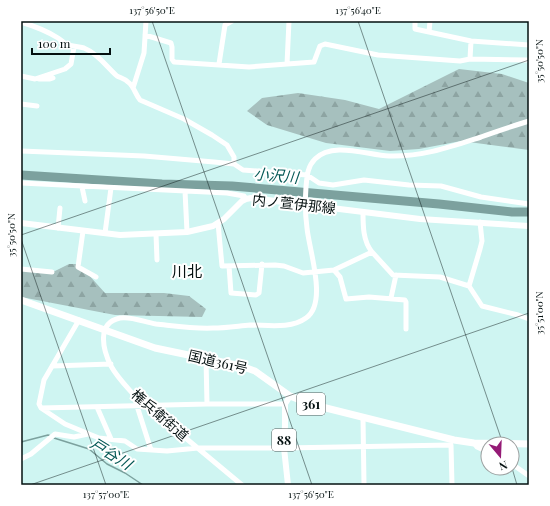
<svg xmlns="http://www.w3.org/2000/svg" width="550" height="506" font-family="'Playfair Display','Noto Sans JP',serif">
  <defs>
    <pattern id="forest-firs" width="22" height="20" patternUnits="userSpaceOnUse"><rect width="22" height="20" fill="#a6c0be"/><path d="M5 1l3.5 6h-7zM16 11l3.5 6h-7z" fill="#8da4a2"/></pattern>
  </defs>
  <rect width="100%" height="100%" fill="#cff5f2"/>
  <path fill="url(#forest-firs)" d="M459 69 502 74 529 83V150L461 141 419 149 390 151 326 143 267 125 247 111 262 98 298 93 345 100 379 109Z
    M69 264H79L105 293H164L189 296 206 309 202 317 115 315 21 297V271H55Z"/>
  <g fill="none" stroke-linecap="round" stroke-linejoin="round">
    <path stroke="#7ca19e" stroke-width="1.5" d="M54 438 89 449 107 464 125 473 143 485
      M21 442 48 435 51 436"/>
    <path stroke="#7ca19e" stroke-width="9" d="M21 175 162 184 232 186 439 204 512 212H529"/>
    <path stroke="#fff" stroke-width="5" d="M415 21V29L471 41 529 45
      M21 22C34 26 47 31 58 38 61 40 63 42 66 44 72 47 77 46 84 48 97 53 107 67 117 76 121 78 125 79 128 82 134 86 135 94 140 100L184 119 212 135 227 145 234 157V164
      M429 32 430 21
      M145 35 171 43 172 47V59L174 62 249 67 314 62 320 46 325 44 378 55 460 61 470 59 471 41
      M470 59 529 60
      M219 64 225 25 232 21
      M287 64 289 21
      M21 76 35 79 65 69 71 64 74 47
      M39 79H50L53 78
      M133 88 144 53 146 21
      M21 104 37 106
      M21 151 144 156 214 162 234 164 243 170 307 175 319 183 333 185 364 180 409 185 441 186 481 197 529 204
      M21 183 227 193 244 196 246 199
      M82 187 85 201
      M185 191 187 232
      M363 212C363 226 363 241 372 252
      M480 222 482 241 480 249 469 286 482 306 518 315 529 319
      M218 223 222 266 275 265 284 266 303 273 334 270 340 277 346 299 369 297 405 300 406 302V329
      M58 228 60 208
      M83 231 78 267 96 277
      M105 233 111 188
      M156 234 157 260
      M229 266 231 293 256 295 259 293 262 264
      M21 269 52 272
      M334 270 372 252 393 275 440 277 469 286
      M391 298 396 275
      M79 320 44 380 39 404 41 408 65 424 89 434 99 438 125 441 137 449 167 451 198 448H284L451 445 452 485
      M206 359 207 404
      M52 366 111 364
      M137 406 151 450
      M97 407 111 439
      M41 408 207 404H285
      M363 418 364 485
      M474 443 477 447 488 452
      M21 459 31 454 55 434 74 437 88 434
      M512 464 529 476
      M242 485 134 395C126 386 117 377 111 366 103 350 96 323 120 318 131 316 144 322 156 324 175 326 195 329 213 328 226 328 238 326 250 325 268 325 291 329 306 318 328 303 309 250 307 228 305 214 305 201 306 187 307 177 307 167 315 159 332 141 367 155 389 156 422 157 450 147 481 137 497 131 513 126 529 121"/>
    <path stroke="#fff" stroke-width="6" d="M21 223 120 235 187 232 213 226 224 219 242 201 246 199 251 198 420 219 529 226
      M288 485 284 448 285 425V404L290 396"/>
    <path stroke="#fff" stroke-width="7" d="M21 300 155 348 241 366 255 371 290 396 310 404 454 440 474 443 529 444"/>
  </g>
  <path fill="none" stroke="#041010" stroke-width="1" stroke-opacity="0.45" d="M152 21 312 485M358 21 503 444M21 235 529 60M21 239 106 485M512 468 517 485M30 485 529 313"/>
  <g text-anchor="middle" stroke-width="4" stroke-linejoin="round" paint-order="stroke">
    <g fill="#fff" stroke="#4f5858" stroke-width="1">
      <rect x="297" y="393" width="28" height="22" rx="3"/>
      <rect x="272" y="429" width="24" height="22" rx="3"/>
    </g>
    <g font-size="13" font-weight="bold" fill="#041010">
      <text x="311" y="409">361</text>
      <text x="284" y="445">88</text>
    </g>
    <g font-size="14" fill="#041010" stroke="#fff">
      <text transform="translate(294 204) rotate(6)" y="5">内ノ萱伊那線</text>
      <text transform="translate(218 362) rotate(13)" y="5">国道361号</text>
      <text transform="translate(160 415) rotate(41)" y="5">権兵衛街道</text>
    </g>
    <g font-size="15" font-style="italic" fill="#045855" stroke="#fff">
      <text transform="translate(276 176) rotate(5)" y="5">小沢川</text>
      <text transform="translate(111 454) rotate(32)" y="5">戸谷川</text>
    </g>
    <g font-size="15" fill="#041010" stroke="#fff">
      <text x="187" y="277">川北</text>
    </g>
  </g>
  <rect width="550" height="506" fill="none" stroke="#ffffff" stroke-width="44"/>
  <g transform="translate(500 456) rotate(161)"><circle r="19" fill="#ffffff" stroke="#9b9f9f"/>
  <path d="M0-3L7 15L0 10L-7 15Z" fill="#951b76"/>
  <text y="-6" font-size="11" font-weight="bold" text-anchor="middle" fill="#041010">N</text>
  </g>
  <path d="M32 48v6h78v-6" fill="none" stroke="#041010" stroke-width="2"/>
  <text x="38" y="48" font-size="12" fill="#041010" stroke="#ffffff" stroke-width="3" paint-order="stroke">100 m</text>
  <rect x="22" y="22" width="506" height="462" fill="none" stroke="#041010" stroke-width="1.5"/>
  <g font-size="10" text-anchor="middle" fill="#041010">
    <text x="152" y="14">137°56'50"E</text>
    <text x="358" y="14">137°56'40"E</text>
    <text transform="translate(539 61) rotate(-90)" y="4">35°50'50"N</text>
    <text transform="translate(11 235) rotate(-90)" y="4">35°50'50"N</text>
    <text transform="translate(539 313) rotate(-90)" y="4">35°51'00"N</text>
    <text x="106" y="498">137°57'00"E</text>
    <text x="311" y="498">137°56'50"E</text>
  </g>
</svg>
